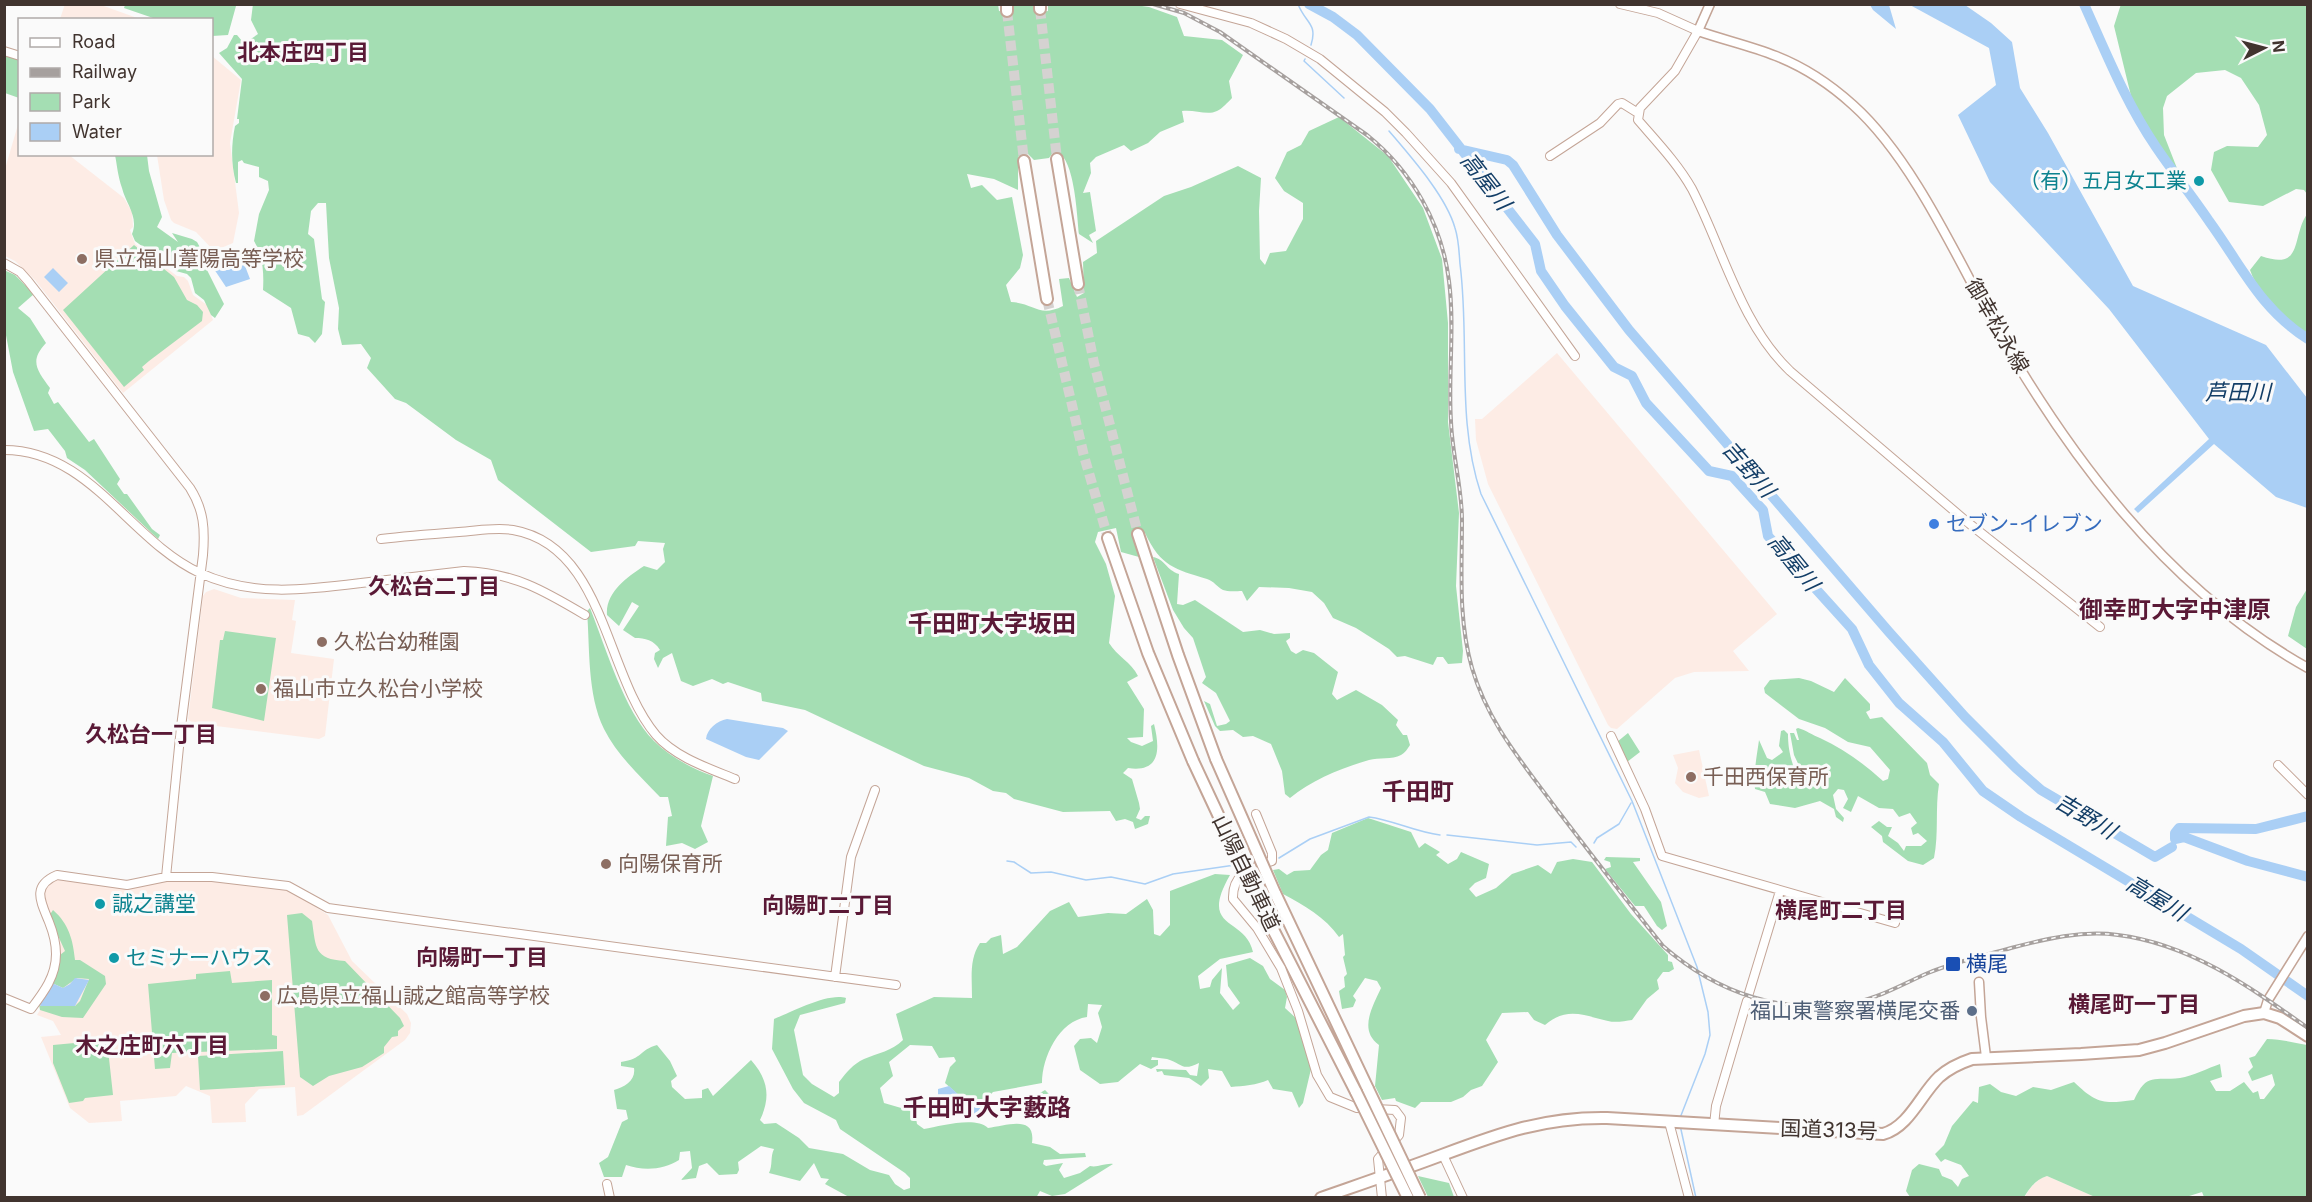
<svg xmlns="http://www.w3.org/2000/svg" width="2312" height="1202" font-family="Inter,'Noto Sans JP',sans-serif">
  <rect width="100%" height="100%" fill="#fafafa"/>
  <path fill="#fdece5" d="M65 4 101 5 140 19H60Z
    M212 56 241 80 230 143 239 213 233 243 214 251 196 232 174 223 171 220 164 200 157 155 212 154Z
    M19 121 20 154 69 155 124 198 132 212 133 227 130 230 135 244 177 276 184 277 188 281 193 295 207 305 213 320 123 393 35 280 15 261 5 256V169Z
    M1557 353 1777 614 1733 651 1749 671 1694 672 1675 678 1617 729 1611 728 1608 725 1488 484 1476 440 1475 419H1482Z
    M214 589 241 598 295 600 292 620 296 621 291 653 334 659 325 736 319 739 192 723 188 719 203 596 206 592Z
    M1699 750 1709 796 1699 798 1683 792 1675 783 1678 768 1673 755Z
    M58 878 125 889 184 878 240 882 291 891 328 915 352 961 407 1014 411 1023 410 1033 405 1040 303 1115 297 1116 295 1087 259 1089 245 1104 246 1122 212 1123 210 1096 186 1086 176 1096 120 1101 122 1121 89 1123 70 1108 41 1037 61 1035 53 1021 37 1015 40 1010 39 1004 56 972 60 961 58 935 43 903V891L48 883Z
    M2047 1176 2095 1197 2024 1198 2031 1187 2041 1178Z"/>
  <path fill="#a4deb3" d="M253 4H998L999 11 1012 13 1013 5H1034L1035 13 1048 11V5L1128 4 1149 7 1177 17 1184 36 1222 40 1243 55 1229 81 1232 98C1228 102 1222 109 1217 111 1207 116 1194 109 1182 111L1184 122 1160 132 1148 143 1131 151 1124 145 1096 157 1090 163 1091 173 1083 193 1090 192 1096 231 1089 235 1093 243 1079 234C1077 217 1075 153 1054 151L1049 158 1034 160 1025 151 1018 157V190L994 179 967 174 971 188 982 185 997 200 1012 197 1023 255 1020 268 1006 285 1011 302C1034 303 1039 318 1063 306L1059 279 1069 278 1077 297 1084 293 1083 262 1097 253 1096 241 1164 196 1191 187 1238 166 1261 178 1259 211 1260 259 1265 265 1270 253 1286 251 1303 219V203L1284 191 1275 178 1287 152 1301 145 1309 131 1339 117 1388 156 1423 208 1442 259 1448 323V422L1459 513 1456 586 1463 651 1462 663 1448 664 1443 657H1437L1433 665 1405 656 1397 657 1389 649 1356 628 1333 618 1324 603 1312 592 1289 588 1259 587 1247 601 1242 591C1237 591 1228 592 1223 590 1217 587 1214 581 1207 579 1175 569 1161 567 1145 533L1135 536 1139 557 1121 552 1116 528 1098 532 1095 542 1106 564 1115 596 1109 643C1117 656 1131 662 1138 676L1127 682 1144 709 1143 737 1127 738 1131 742 1142 746 1153 741 1151 726 1154 724C1160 748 1161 773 1128 768L1123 773 1132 779 1139 803 1140 809 1136 818 1141 820 1145 816H1150L1148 824 1135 829 1133 822 1125 819 1116 821 1110 811 1063 812 1014 799 1006 793 993 791 969 778 924 766 805 710 762 701 761 693 728 682 723 684 712 679 693 686 681 681 672 653 663 658 658 668 654 659 655 653 660 650C654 640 645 638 635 638L623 630 639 606 632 602 619 626 607 615C605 593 627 577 644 566L657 570 665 562 663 549 665 543 638 541 635 546 591 552 498 480 491 460 456 440 406 403 395 399 367 368 371 358 361 344 342 345 338 329 339 308 329 258 326 203H318L311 211 308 234 314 239 322 299 325 302 322 334 315 343 309 337 298 334 291 308 263 290C264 273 263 256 254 241L259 214 269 190 268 181 259 177V167L244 163 242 160 238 162V183H236C231 164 231 146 235 126L239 123V119H237L242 79 219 53 227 48 234 35H237L242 41H248L258 34 251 20Z
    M2121 4 2307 5V194L2304 190 2296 189 2263 206 2229 202 2211 170 2214 152 2227 146 2258 147 2267 135 2259 105 2241 78 2225 70 2196 73 2167 96 2163 108 2164 135 2180 176 2174 180 2131 96 2114 26Z
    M125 5V4L243 5 236 6 228 35 212 36V20L156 19 124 8Z
    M4 53 19 58V98L5 93Z
    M115 155H147L149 171 162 217 157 227 178 242 172 233 192 239 197 242 202 251 204 264 224 304 215 318 211 315 204 300 195 293 191 278 187 274 176 271 135 241 132 234C139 217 126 204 122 188 118 177 117 165 115 155Z
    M2307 214V337C2286 324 2258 294 2250 270L2261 256C2304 271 2291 238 2307 214Z
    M134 245 174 277 187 300 197 305 203 312 202 321 149 361 142 367 144 370 124 387 63 310Z
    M4 270 15 275 34 294 18 308 30 318 46 343C29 361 37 370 50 388L48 393 54 404 58 402 89 442 94 439 120 479 117 484 124 494H127L152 529 160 535 158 539 85 470 67 458 65 451 48 429 34 431 13 372 5 330Z
    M1153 557C1165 559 1166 570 1179 574L1177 604 1183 605 1195 600 1243 632 1260 630 1274 634 1290 633V638L1286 641 1291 651 1296 654 1303 650 1314 653 1338 672 1332 694 1337 700 1356 690 1382 705 1398 720 1396 725 1403 735H1407L1410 745C1408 748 1405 753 1401 755 1392 760 1379 757 1369 760 1341 768 1312 780 1290 798L1285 794 1282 771 1271 744 1253 736 1243 737 1233 730 1220 731 1215 726 1204 701 1210 704 1217 726 1226 724 1230 721 1216 693 1202 683 1206 677 1193 638 1184 628 1173 610Z
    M2307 589 2308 649H2307L2288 636 2296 607Z
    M590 608C606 648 624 711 654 741 670 757 693 769 713 776L701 826 708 842 695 849 682 843 666 846 668 817 672 816 668 797H660C640 776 617 755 604 729 587 694 590 649 587 611Z
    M225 631 276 638 264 721 212 708 220 640H223Z
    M1799 678 1811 681 1834 692 1845 678 1870 704V710L1866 712 1870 719 1882 717 1927 763 1930 775 1939 784C1935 809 1939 833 1934 858L1923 865 1908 861 1883 842 1882 836 1871 827 1879 821 1887 827H1892L1888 836 1898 843 1904 851 1906 846H1921L1927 841 1918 833 1913 835 1911 828 1917 823 1910 813 1899 817 1893 809 1879 808 1858 796 1851 812 1843 808 1848 799 1844 790 1838 789 1833 795 1836 809 1844 818 1843 822 1836 817 1834 809 1820 801 1795 808 1770 804 1765 792 1755 789C1753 775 1757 755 1759 740L1767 758 1772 760 1783 752 1779 746 1781 731 1784 730 1788 734C1788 747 1790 756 1794 768L1804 776 1794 755 1790 733H1794L1797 740H1799L1796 729 1798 728C1806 730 1812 735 1820 738 1844 749 1863 763 1883 781L1888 779 1890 770 1870 747 1848 742 1825 728 1799 719 1765 693 1764 688 1770 680Z
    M1628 733 1640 752 1627 762 1617 742Z
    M1368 818 1411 832 1419 848 1425 843 1440 852 1436 855 1448 864 1457 859 1461 852 1489 864 1486 878 1475 883 1469 889 1476 897 1496 888 1512 874 1538 865 1551 874 1557 862 1573 859 1592 862 1631 914 1668 955V961L1672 962 1674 969 1669 972H1663L1657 980 1659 989 1647 999 1632 1020C1625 1021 1615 1023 1608 1021 1585 1016 1567 1006 1545 1025L1534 1020 1528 1012 1502 1013 1486 1040 1498 1062 1482 1086 1471 1090 1463 1097 1451 1102H1421L1415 1108 1396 1101 1395 1098 1382 1100 1375 1086 1379 1045C1358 1030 1373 1006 1381 988L1377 981 1365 978 1353 996 1356 1000 1353 1007 1342 1009 1339 991 1345 987 1344 977 1347 974 1343 957 1345 955 1343 934 1339 937C1326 918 1304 905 1283 894L1273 870 1279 869 1287 875 1294 871 1310 870 1321 855 1328 850 1332 833Z
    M1606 857 1640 858V861L1633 862 1661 902 1667 926 1662 930 1657 926 1644 906H1635L1605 869 1611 867 1610 862 1604 860Z
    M1215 874 1230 875C1198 931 1245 916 1253 952L1220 959 1198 976 1200 989 1210 987 1212 980 1222 968 1220 993 1233 1010 1240 1003 1228 986 1226 965 1250 958 1263 966 1270 979 1285 990 1287 997 1285 1008 1298 1020 1311 1069 1303 1103 1299 1108 1292 1092 1273 1089 1268 1080C1257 1085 1243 1086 1231 1087L1222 1071 1208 1069 1209 1078 1201 1086 1189 1078 1164 1075 1162 1071 1157 1072 1156 1069 1186 1070 1190 1075 1197 1076 1199 1063C1181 1072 1182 1063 1167 1059 1162 1058 1156 1058 1152 1057L1151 1060H1158V1065L1151 1069 1140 1064 1118 1082 1100 1084 1080 1070 1074 1046 1080 1039 1091 1038 1097 1043 1102 1027 1098 1013 1102 1005 1088 1004 1087 1017C1059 1021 1042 1057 1042 1083L993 1092 982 1104 962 1098 945 1083 950 1067 956 1061 954 1057 939 1058 932 1046 910 1045 889 1062 893 1076 880 1088 884 1103 915 1112 917 1124 924 1129C940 1126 976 1116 988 1128 1006 1126 1036 1114 1032 1143L1050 1147 1060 1154 1085 1153 1086 1157 1044 1160 1043 1164 1046 1166 1063 1163 1059 1170 1064 1178 1080 1173 1090 1166C1097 1168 1105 1163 1113 1164L1065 1194 1052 1196 1040 1191 1036 1198 849 1197 825 1184 829 1179 821 1178 814 1163 800 1181 769 1173C773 1165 770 1157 774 1149L761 1146 738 1162 739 1170 737 1174 719 1175 707 1163 699 1166 696 1178 681 1180 692 1168 690 1151 680 1152 679 1160C664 1170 643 1171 626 1165L622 1177H604L599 1163 608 1157 622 1122 628 1119 626 1110 617 1109 614 1090C625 1087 636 1080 634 1068L621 1066V1062C643 1059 639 1050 657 1045L670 1061 677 1076 671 1081 672 1087 685 1099 702 1098V1090L708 1088 713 1096 751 1060C768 1079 771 1097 760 1120L764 1124 776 1123 799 1138 809 1148 843 1154 870 1170 889 1175 895 1184 904 1190 910 1188V1178L905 1173 840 1129 836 1120 804 1103 793 1089 772 1049 774 1019C791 1012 829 992 846 998L845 1003 800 1015 794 1030 803 1075 812 1084 834 1097 839 1093V1082C846 1073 853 1064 864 1059 878 1053 892 1051 903 1040L896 1014 934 997 972 998C972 978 969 959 980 943H986L991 938 1001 935 1003 954 1017 947 1050 911 1069 902 1078 917 1108 913 1126 914 1147 899 1153 910 1154 934 1160 936 1170 925V891Z
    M53 910C69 924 73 940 75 960H80L105 976 106 984 83 1018 62 1017 40 1010 39 1004 41 1006H75L80 1001 89 979 77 978 63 988 52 983 60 955 65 951 49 916Z
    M302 913 312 921C316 948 314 959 345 961L400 1018 404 1026 398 1031V1036L392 1037 384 1047V1053L362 1067 329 1076 313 1086 300 1077 287 915Z
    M230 971 232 983 272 980V1035L277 1036V1049L172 1053 170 1068 155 1069 148 984 196 979V974Z
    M2267 1039C2282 1039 2293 1043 2307 1045V1197H2204L2202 1192 2186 1197H2095L2047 1176C2036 1179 2030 1188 2024 1197H1910L1906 1191 1912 1170 1919 1164 1939 1169 1942 1176 1952 1180 1958 1187 1962 1179 1969 1176 1961 1165 1945 1159 1941 1162 1935 1154 1944 1145 1952 1126 1973 1101 1978 1103 1979 1087 1990 1084 2001 1092 2016 1096 2033 1087 2051 1090 2074 1082C2097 1104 2103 1104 2134 1100 2147 1072 2154 1081 2180 1078 2193 1076 2208 1068 2220 1064L2222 1077 2210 1081 2216 1091H2230L2244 1082 2253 1093 2258 1091 2260 1099H2264L2275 1085 2272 1074 2252 1081 2248 1072 2253 1067 2249 1058 2255 1056Z
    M107 1040 113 1095 85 1098 83 1101 69 1103 53 1063V1045Z
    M283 1051 285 1085 200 1090 198 1056Z
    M1045 1090 1053 1098 1038 1112 1028 1108H1020V1101L1030 1099Z
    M1418 1176 1449 1183 1454 1197H1428Z"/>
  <path fill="#aacff5" d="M1870 5H1889L1896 29 1873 10Z
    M1910 5H1965L1991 23 2012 42 2020 88 2048 133 2133 286 2266 345 2307 398V508L2276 497 2214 444 2138 513 2134 509 2209 439 2109 309 1990 182 1958 115 1996 85 1989 48Z
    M235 255 242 258 250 279 226 287 214 269 219 262Z
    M53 268 68 283 59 292 44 277Z
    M727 719 783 728 788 731 759 760 746 757 706 739C707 729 717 721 727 719Z
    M75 978 89 980 75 1006H41L39 1004 52 983 63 988 70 984Z
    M949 1086 962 1098 982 1104 976 1117 941 1102 938 1097V1089Z"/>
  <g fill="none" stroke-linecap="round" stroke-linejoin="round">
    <path stroke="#aacff5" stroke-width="1.5" d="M1298 4C1305 23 1318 23 1311 45
      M1305 59 1304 61 1344 98
      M1389 131C1411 157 1446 196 1455 228 1459 240 1459 253 1460 264 1470 341 1456 420 1481 494L1632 801 1697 967 1708 1012 1710 1035 1705 1054 1680 1118
      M1447 835 1537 845 1571 842 1576 847
      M1594 843 1597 838 1619 824 1631 803
      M1279 858 1310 839 1369 817C1393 820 1415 832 1440 835
      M1007 861 1014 862 1031 873 1051 872 1086 880 1111 877 1145 884 1173 874 1235 865
      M1246 863 1256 861
      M1680 1125 1696 1198"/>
    <path stroke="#aacff5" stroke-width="10" d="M1309 4 1333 17 1357 35 1430 109 1535 244 1541 271 1565 306 1614 367 1632 376 1646 403 1709 471 1732 476 1763 510 1768 536 1852 629 1869 665 1899 703 1943 742 1983 791 2021 817 2241 949 2308 996
      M2084 4C2106 53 2126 103 2156 147 2173 172 2192 196 2209 221 2241 265 2260 309 2308 339
      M1459 149 1507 160 1513 165 1557 235 1629 330 1889 632 1965 717 2016 768 2041 790 2155 857 2172 847
      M2308 816 2256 829 2179 828 2175 833V839L2184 837 2248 861 2308 877"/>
    <path stroke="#d5d2d1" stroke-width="10" stroke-dasharray="10 5" stroke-linecap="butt" d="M1040 9 1057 159
      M1007 11 1024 161
      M1078 284 1094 363 1138 534
      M1047 299 1084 456 1108 538"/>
    <defs>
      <path id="tertiary" d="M1180 4 1251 23 1286 39 1320 59 1385 112 1406 133 1451 183 1575 356
        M1620 4 1658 13 1698 31 1675 71 1640 108 1638 120C1657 142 1678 164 1692 189 1723 249 1740 323 1790 371L1966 521 2100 627
        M4 51 20 56
        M1550 156 1600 123 1618 104 1622 103 1638 113
        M4 263 20 272 28 281 190 488C204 510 205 529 203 555L181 727 166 877
        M4 450C90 450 129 540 200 573 252 597 305 590 361 583 395 579 430 575 464 571 514 573 543 590 585 615
        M381 539C407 536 433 534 459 532 477 531 495 527 513 530 605 546 605 675 656 735 675 757 708 768 735 779
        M1611 736 1645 809 1662 856 1895 923
        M2278 765 2308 795
        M1256 814 1272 853V861C1251 869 1232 873 1233 899L1257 928 1281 968 1298 1011 1317 1075 1330 1097 1357 1108 1395 1110 1401 1118 1399 1135 1378 1159 1382 1198
        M835 977 851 857 875 790
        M1749 993 1780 891
        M4 998 31 1009C44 992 56 976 56 954 56 942 53 932 49 922 41 902 31 886 57 875L127 885 166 877H212L288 886 328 908 896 985
        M1669 1122 1689 1198
        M1714 1125 1716 1106 1747 1001
        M1443 1155 1463 1198
        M607 1184 610 1198"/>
      <path id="secondary" d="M1710 4 1698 31C1724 40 1751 46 1776 56 1804 67 1831 85 1853 105 1909 155 1952 247 1988 314 2066 453 2166 589 2308 668
        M1979 982 1981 1017 1986 1057
        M2264 1013 2268 1000 2308 936"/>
      <path id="trunk" d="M1321 1198C1361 1184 1402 1170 1442 1155 1501 1133 1544 1117 1607 1118L1883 1134C1909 1127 1921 1094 1939 1077 1949 1068 1960 1063 1972 1059L2081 1054 2139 1050 2165 1043 2244 1016 2264 1013 2280 1018 2308 1036"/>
      <path id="motorway" d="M1007 4V11
        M1040 4V9
        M1057 159 1078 284
        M1024 161 1047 299
        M1138 534 1178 655 1216 759
        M1108 538 1148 653 1193 761
        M1275 893 1368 1089
        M1258 900 1356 1092"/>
    </defs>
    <use href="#tertiary" stroke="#c4a597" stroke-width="10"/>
    <use href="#secondary" stroke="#c4a597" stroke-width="11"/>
    <use href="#trunk" stroke="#c4a597" stroke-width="14"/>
    <use href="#motorway" stroke="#c4a597" stroke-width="14"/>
    <use href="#tertiary" stroke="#fff" stroke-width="8"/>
    <use href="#secondary" stroke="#fff" stroke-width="8"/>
    <use href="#trunk" stroke="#fff" stroke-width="10"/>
    <use href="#motorway" stroke="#fff" stroke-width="10"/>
    <defs>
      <path id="rail" d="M1153 4 1184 13 1220 32 1367 135C1412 171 1442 224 1449 281 1455 327 1448 375 1451 421 1452 454 1462 487 1462 520 1462 571 1458 619 1472 668 1488 723 1522 762 1555 807 1591 854 1626 900 1663 946 1718 994 1784 1016 1856 1002 1881 997 1905 983 1928 973 1955 962 1983 956 2011 948 2045 939 2082 930 2118 935 2190 944 2250 987 2308 1028"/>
    </defs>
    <use href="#rail" stroke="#a6a09e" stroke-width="4"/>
    <use href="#rail" stroke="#fafafa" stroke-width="1.5" stroke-dasharray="4.5" stroke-linecap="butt"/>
    <defs>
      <path id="motorway-bridge" d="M1216 759 1275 893
        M1193 761 1258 900
        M1368 1089 1420 1198
        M1356 1092 1408 1198"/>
    </defs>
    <use href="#motorway-bridge" stroke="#c4a597" stroke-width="14" stroke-linecap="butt"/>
    <use href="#motorway-bridge" stroke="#fff" stroke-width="10"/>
  </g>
  <g fill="#0f9aa8" stroke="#fafafa" stroke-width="2">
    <circle cx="2199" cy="181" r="6"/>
    <circle cx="100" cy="904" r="6"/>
    <circle cx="114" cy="958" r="6"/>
  </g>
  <g fill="#8d6e63" stroke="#fafafa" stroke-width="2">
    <circle cx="82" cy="259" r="6"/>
    <circle cx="322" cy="642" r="6"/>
    <circle cx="261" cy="689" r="6"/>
    <circle cx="1691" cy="777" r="6"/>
    <circle cx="606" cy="864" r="6"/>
    <circle cx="265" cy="996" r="6"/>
  </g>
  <circle fill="#3f7fe0" stroke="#fafafa" stroke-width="2" cx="1934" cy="524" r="6"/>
  <rect fill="#1a4fb4" stroke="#fafafa" stroke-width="2" x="1945" y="956" width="16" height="16" rx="3"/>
  <circle fill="#5c6f8a" stroke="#fafafa" stroke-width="2" cx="1972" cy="1011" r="6"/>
  <g text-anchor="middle" stroke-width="6" stroke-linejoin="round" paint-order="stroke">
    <g font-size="21" fill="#0d838f" stroke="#fafafa" text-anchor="start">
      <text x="2187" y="188" text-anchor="end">（有）五月女工業</text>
      <text x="112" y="911">誠之講堂</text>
      <text x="126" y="965">セミナーハウス</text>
    </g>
    <g font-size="21" fill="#785e54" stroke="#fafafa" text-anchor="start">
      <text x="94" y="266">県立福山葦陽高等学校</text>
      <text x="334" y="649">久松台幼稚園</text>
      <text x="273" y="696">福山市立久松台小学校</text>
      <text x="1703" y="784">千田西保育所</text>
      <text x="618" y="871">向陽保育所</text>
      <text x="277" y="1003">広島県立福山誠之館高等学校</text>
    </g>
    <g font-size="21" fill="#41342f" stroke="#fafafa">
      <text transform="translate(1997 326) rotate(60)" y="7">御幸松永線</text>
      <text transform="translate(1246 873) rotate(64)" y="7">山陽自動車道</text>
      <text transform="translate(1829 1130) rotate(2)" y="7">国道313号</text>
    </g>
    <g font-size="21" fill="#366cbe" stroke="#fafafa" text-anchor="start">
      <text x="1946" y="531">セブン-イレブン</text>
    </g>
    <g font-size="21" fill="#164399" stroke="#fafafa" text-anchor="start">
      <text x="1966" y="971">横尾</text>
    </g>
    <g font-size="21" fill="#4e5e75" stroke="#fafafa" text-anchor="end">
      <text x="1960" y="1018">福山東警察署横尾交番</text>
    </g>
    <g font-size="22" font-weight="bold" fill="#5a1936" stroke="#fafafa">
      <text x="303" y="60">北本庄四丁目</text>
      <text x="434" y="594">久松台二丁目</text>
      <text x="151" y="742">久松台一丁目</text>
      <text x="828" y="913">向陽町二丁目</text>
      <text x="1841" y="918">横尾町二丁目</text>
      <text x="482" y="965">向陽町一丁目</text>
      <text x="2134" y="1012">横尾町一丁目</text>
      <text x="152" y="1053">木之庄町六丁目</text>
    </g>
    <g font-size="22" font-style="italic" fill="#133e67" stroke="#fafafa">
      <text transform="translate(1486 181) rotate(52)" y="8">高屋川</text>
      <text x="2238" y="400">芦田川</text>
      <text transform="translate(1749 469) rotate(49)" y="8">吉野川</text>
      <text transform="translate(1794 562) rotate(51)" y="8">高屋川</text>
      <text transform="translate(2086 816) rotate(31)" y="8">吉野川</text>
      <text transform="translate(2157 898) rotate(31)" y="8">高屋川</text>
    </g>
    <g font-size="24" font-weight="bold" fill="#5a1936" stroke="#fafafa">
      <text x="2175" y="618">御幸町大字中津原</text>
      <text x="992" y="632">千田町大字坂田</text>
      <text x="1418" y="800">千田町</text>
      <text x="987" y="1116">千田町大字藪路</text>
    </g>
  </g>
  <rect width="2312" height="1202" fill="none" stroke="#41342f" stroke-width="12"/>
  <rect x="18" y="18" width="195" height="138" fill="#fafafa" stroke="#b0aba9" stroke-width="1.5"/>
  <rect x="30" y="38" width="30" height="9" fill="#ffffff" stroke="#b0aba9" stroke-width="1.5"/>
  <text x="72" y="48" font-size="18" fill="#41342f">Road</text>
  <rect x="30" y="68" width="30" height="9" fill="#a6a09e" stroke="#b0aba9" stroke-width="1.5"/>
  <text x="72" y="78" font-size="18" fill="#41342f">Railway</text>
  <rect x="30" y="93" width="30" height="18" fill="#a4deb3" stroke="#b0aba9" stroke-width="1.5"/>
  <text x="72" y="108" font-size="18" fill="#41342f">Park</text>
  <rect x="30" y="123" width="30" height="18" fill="#aacff5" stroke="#b0aba9" stroke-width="1.5"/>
  <text x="72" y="138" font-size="18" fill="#41342f">Water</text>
  <g transform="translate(2264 48) rotate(84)" stroke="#fafafa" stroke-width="4.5" paint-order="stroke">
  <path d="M0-4.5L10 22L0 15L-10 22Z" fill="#41342f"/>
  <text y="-9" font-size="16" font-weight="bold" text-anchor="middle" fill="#41342f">N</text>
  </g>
</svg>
